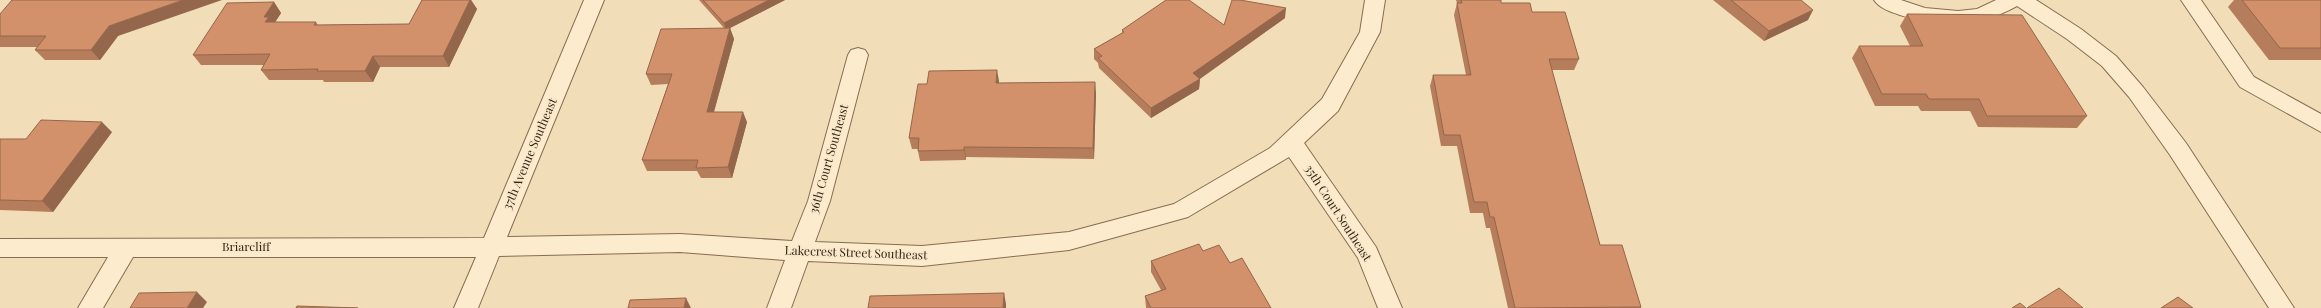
<svg xmlns="http://www.w3.org/2000/svg" width="2321" height="308" font-family="'Playfair Display',serif">
  <rect width="100%" height="100%" fill="#f1deb8"/>
  <g fill="none" stroke-linecap="round" stroke-linejoin="round">
    <defs>
      <path id="minor" d="M584 0H604L507 237 680 234 792 241 808 201 848 55 851 50 858 48 865 50 868 55 830 201 815 242 922 246 1069 232 1174 204 1270 148 1322 99 1360 32 1365 0H1385L1380 32 1338 111 1304 143 1376 247 1402 308H1378L1358 258 1289 157 1188 217 1069 250 922 266 808 261 791 308H767L785 260 680 252 499 256 478 308H454L476 257H133L103 308H78L108 257H0V239L484 238Z
        M1874 0H1901L1925 8 1958 11 1977 9 1996 0H2036L2081 29 2116 56 2143 87 2186 143 2294 308H2269L2170 155 2129 97 2102 66 2067 39 2017 6C1976 28 1944 29 1900 15 1891 12 1879 8 1874 0Z
        M2181 0H2201L2254 77 2321 114V132L2240 87Z"/>
    </defs>
    <use href="#minor" stroke="#886c52" stroke-width="2"/>
    <use href="#minor" fill="#fcebcc" fill-rule="evenodd"/>
  </g>
  <path fill="#b57d5c" d="M422 0H471L477 9 449 67H380L373 82H324L323 80H269L261 70 264 65H201L193 55 274 2 281 13 275 22H316L318 25 409 24Z
    M699 0H785L730 28 734 39 714 112 747 122 732 178H701L697 171H647L642 160 668 84 651 85 646 74 724 28Z
    M1456 0H1501V3L1532 12 1579 59 1574 70H1552L1600 245 1641 307V308H1508L1490 228H1486L1483 213H1470L1457 146H1441L1430 86 1433 75H1466L1454 15 1457 3Z
    M1713 0H1801L1808 20 1764 41Z
    M2234 0H2321V60H2269L2228 7Z
    M0 14 118 36 100 60H45L35 50 37 47H0Z
    M1907 14 2087 116 2077 128 1978 127 1970 111H1921L1918 106H1875L1852 58 1859 46H1910L1900 26Z
    M1285 18 1200 79 1199 89 1151 118 1099 68 1098 63 1094 59V49L1122 33V30L1224 25Z
    M999 81V83L1096 93 1094 159 966 157V160L920 161 918 151V149H912L909 138 927 84Z
    M112 132 53 212 0 210V139H26Z
    M1203 251 1230 263 1271 308H1146L1145 296 1161 290 1151 272V261Z"/>
  <path fill="#94664b" d="M183 0H222L118 36 100 60 91 50 109 26Z
    M470 0H471L477 9 449 67 443 56Z
    M769 0H785L730 28 734 39 711 122 707 112 726 30 724 23Z
    M274 2 281 13 274 24 265 22 264 17Z
    M1286 8 1285 18 1198 80 1200 79 1199 89 1151 118V108L1193 73Z
    M1813 10 1808 20 1764 41 1769 31Z
    M373 56 380 67 373 82 365 71Z
    M997 70 999 81 997 93 996 83Z
    M1095 82 1096 93 1094 159 1093 148Z
    M743 112 747 122 732 178 728 167Z
    M102 122 112 132 53 212 42 201Z
    M964 147 966 157V160L964 150Z
    M197 292 207 302 203 308H187Z
    M1004 293 1006 304V308H1003Z
    M686 298 691 308H684Z"/>
  <path fill="#d3916b" stroke="#94664b" d="M12 0H183L109 26 91 50H35L46 36H0V14Z
    M422 0H470L443 56H373L365 71H317L318 69 261 70 270 54 193 55 227 3 274 2 264 17H269L265 22H316L314 25 409 24Z
    M703 0H769L724 23Z
    M1166 0H1189L1224 25 1232 0H1240L1286 8 1193 73 1200 79 1151 108 1098 58 1102 56 1094 49 1124 32 1122 30Z
    M1461 0H1501V3H1530L1532 12H1565L1579 59H1549L1600 245H1622L1641 307 1515 308 1494 217H1490L1487 202H1474L1460 135H1444L1433 75H1471L1457 3H1462Z
    M1731 0H1801L1813 10 1769 31Z
    M2242 0H2321V48H2280Z
    M1907 14 2022 15 2087 116H1987L1979 99H1929L1926 94H1882L1859 46H1923Z
    M730 28 707 112H743L728 167 696 168 698 160H642L672 74H646L661 29Z
    M997 70 996 83 1095 82 1093 148 964 147V150L918 151 919 138H909L918 84H927L929 71Z
    M41 120 102 122 42 201 0 200V139H26Z
    M1199 244 1203 251 1219 245 1230 263 1242 258 1271 308H1151L1145 296 1166 289 1151 261Z
    M2059 288 2083 308H2027Z
    M197 292 187 308H130L139 293Z
    M1004 293 1003 308H868L870 296Z
    M2178 297 2193 308H2161Z
    M686 298 684 308H628L630 300Z
    M2020 303 2026 308H2012Z
    M297 306 358 308H296Z"/>
  <g text-anchor="middle" stroke-width="3" stroke-linejoin="round" paint-order="stroke">
    <g font-size="12" fill="#352519" stroke="#f8e8c8">
      <text transform="translate(530 154) rotate(-67)" y="4">37th Avenue Southeast</text>
      <text transform="translate(829 159) rotate(-74)" y="4">36th Court Southeast</text>
      <text transform="translate(1338 213) rotate(57)" y="4">35th Court Southeast</text>
      <text x="246" y="251">Briarcliff</text>
      <text transform="translate(856 253) rotate(2)" y="4">Lakecrest Street Southeast</text>
    </g>
  </g>
</svg>
